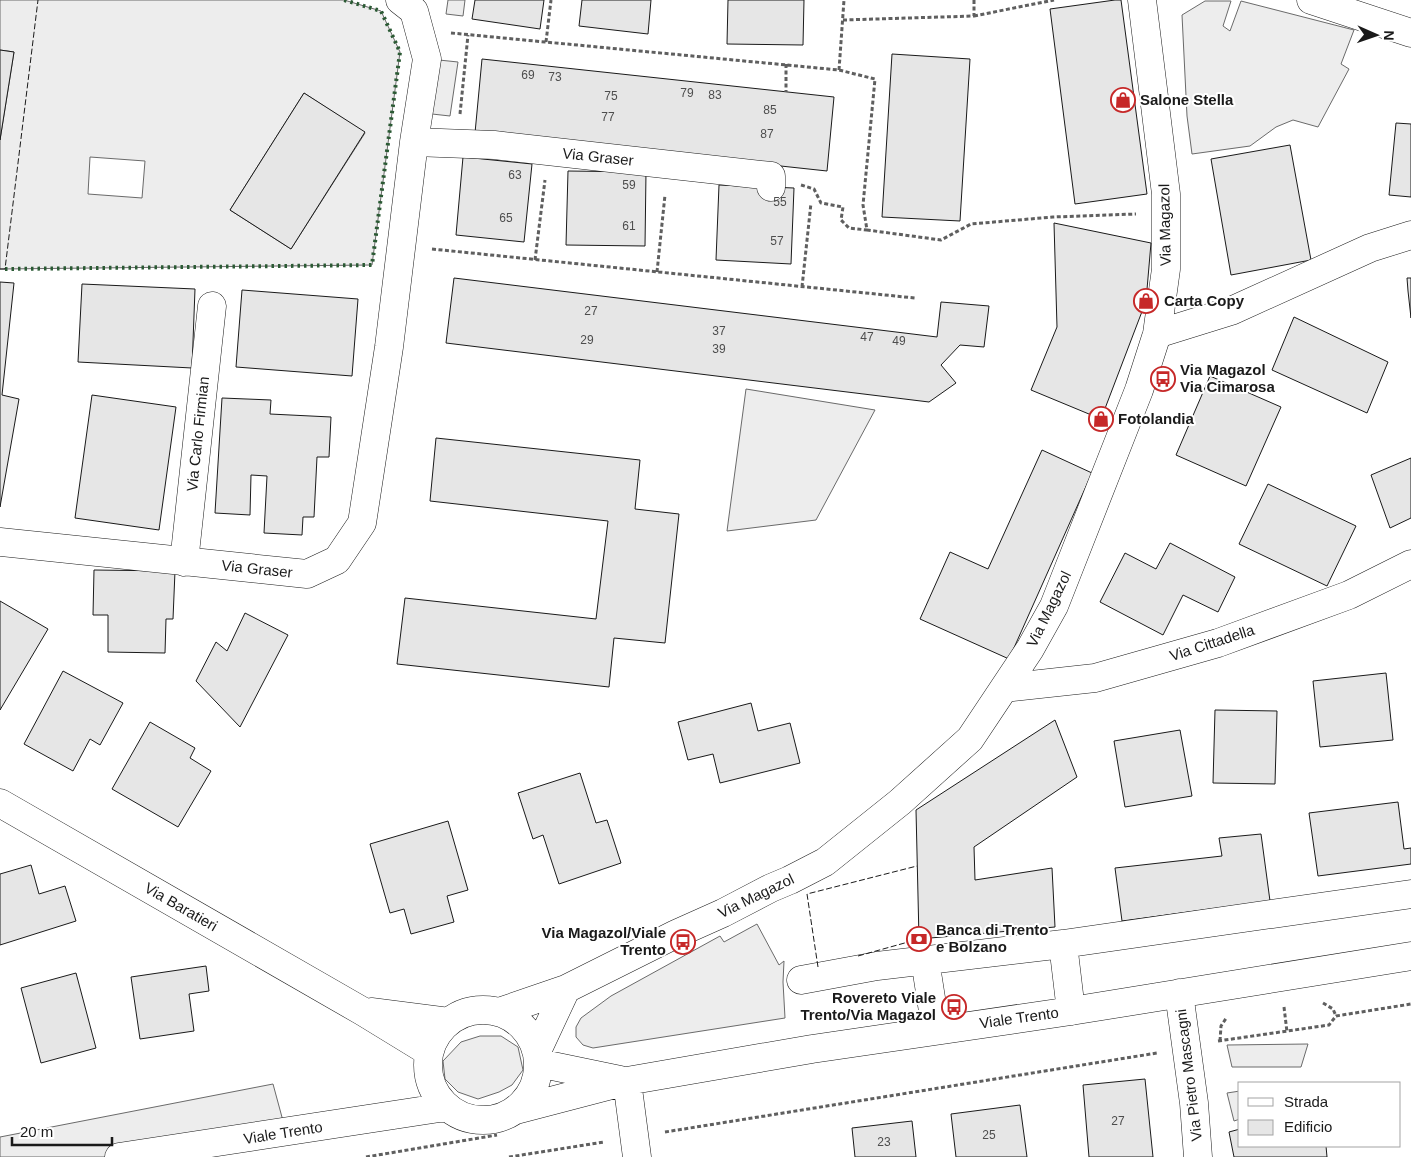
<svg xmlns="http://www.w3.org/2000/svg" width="1411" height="1157" font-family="Arial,sans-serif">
  <rect width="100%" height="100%" fill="#fff"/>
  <path fill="#ededed" stroke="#6a6a6a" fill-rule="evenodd" d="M0 0H344L381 11 400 52 372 265 0 269V140L14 52 0 50ZM304 93 365 133 291 249 230 210ZM90 157 145 161 142 198 88 194Z
    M448 0H465L463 16 446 14Z
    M1205 1H1231L1223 26 1230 31 1241 1 1354 30 1341 64 1349 69 1318 127 1293 120 1276 127 1250 146 1192 154 1187 116 1182 15Z
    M439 60 458 62 450 116 432 114Z
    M746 389 875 410 816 520 727 531Z
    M757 924 779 965 784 961 783 982 785 1018 593 1048 583 1045 576 1037V1027L581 1018 611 996 720 936 724 942Z
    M480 1036H501L518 1047 523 1070 512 1085 499 1092 478 1099 458 1092 445 1079 443 1061 461 1042Z
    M1308 1044 1301 1067H1232L1227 1045Z
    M273 1084 286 1132 119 1157H0V1137Z
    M1240 1091V1119L1234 1121 1227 1093Z"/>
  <path fill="#e6e6e6" stroke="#1a1a1a" d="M475 0H544L540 29 472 19Z
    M582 0H651L648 34 579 26Z
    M728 0H804L803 45 727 44Z
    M1115 0H1121L1147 194 1075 204 1050 9Z
    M0 50 14 52 0 140Z
    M892 54 970 59 960 221 882 217Z
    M482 59 834 97 827 171 475 133Z
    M304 93 365 132 291 249 230 210Z
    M1396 123 1411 124V197L1389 195Z
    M1290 145 1311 260 1231 275 1211 159Z
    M463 157 532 164 524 242 456 235Z
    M568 171 646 172 645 246 566 245Z
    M719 185 794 188 791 264 716 260Z
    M1054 223 1151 243 1146 301 1101 419 1031 390 1057 327Z
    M454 278 937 337 941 302 989 306 984 347 960 345 941 365 956 383 929 402 446 343Z
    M1407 278H1411V318L1408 291Z
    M0 282 14 283 2 395 19 399 0 507Z
    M82 284 195 289 192 368 78 362Z
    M242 290 358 299 352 376 236 367Z
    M1294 317 1388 362 1367 413 1272 370Z
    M1210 376 1281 407 1246 486 1176 455Z
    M92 395 176 407 159 530 75 518Z
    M222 398 271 400 270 414 331 417 329 457H317L314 517H303L302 535 264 533 267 476 251 475 250 515 215 513Z
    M436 438 640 460 635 509 679 514 665 643 614 638 609 687 397 664 405 598 596 619 608 521 430 501Z
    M1042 450 1092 473 1009 659 920 619 950 552 988 569Z
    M1411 458V518L1390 528 1371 475Z
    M1268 484 1356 526 1327 586 1239 544Z
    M1170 543 1235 577 1218 612 1183 595 1163 635 1100 602 1125 553 1156 569Z
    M94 570 175 571 173 619H166L165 653 108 652V615H93Z
    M0 601 48 629 0 710Z
    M245 613 288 635 240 727 196 681 216 642 227 651Z
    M63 671 123 703 100 745 90 739 73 771 24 744Z
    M1386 673 1393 740 1320 747 1313 681Z
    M751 703 758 731 790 723 800 763 720 783 713 754 688 760 678 722Z
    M1215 710 1277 711 1275 784 1213 783Z
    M1055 720 1077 777 974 847 975 880 1052 868 1055 927 919 939 916 810Z
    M150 722 195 748 190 758 211 771 178 827 112 789Z
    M1180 730 1192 796 1125 807 1114 741Z
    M580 773 596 823 607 820 621 863 559 884 543 835 533 839 518 793Z
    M1398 802 1404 849 1411 848V864L1318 876 1309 813Z
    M448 821 468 890 447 896 454 922 411 934 404 909 390 913 370 844Z
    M1261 834 1270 901 1122 921 1115 868 1222 856 1219 838Z
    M31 865 39 894 65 886 76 921 0 945V874Z
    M206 966 209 991 189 994 194 1031 140 1039 131 977Z
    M76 973 96 1048 41 1063 21 988Z
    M1145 1079 1153 1157H1089L1083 1085Z
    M1020 1105 1027 1157H956L951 1114Z
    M912 1121 916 1157H855L852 1128Z
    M1240 1129V1146H1326L1327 1157H1234L1229 1132Z"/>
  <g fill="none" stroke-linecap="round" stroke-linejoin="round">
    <defs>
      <path id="minor" d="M1311 0 1411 33
        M414 142 494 145 771 176V187
        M1157 334 1231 311 1370 248 1411 235
        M0 542 307 574 337 560 362 523 389 347 414 142 427 59 414 11 400 0
        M184 562 212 306
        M1004 688 1095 678 1218 643 1349 595 1411 564
        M0 803 362 1011 429 1052
        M1063 944 1071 1011
        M925 960 936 1030
        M801 980 877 966 1063 944 1411 894
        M1179 993 1194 1103 1198 1157
        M428 1065a55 55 0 1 1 110 0a55 55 0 1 1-110 0Z
        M371 1012 449 1022
        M499 1012 566 989 676 934 723 913 771 888 790 880 825 862 900 802 970 739 1030 649 1054 606 1139 390 1157 334 1166 269V194L1142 0
        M537 1051 566 989
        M538 1063 620 1080
        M627 1081 637 1157
        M516 1110 627 1081 812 1049 1071 1011 1411 956
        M119 1157 446 1107"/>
    </defs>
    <use href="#minor" stroke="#1a1a1a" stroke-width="29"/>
    <path stroke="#5f5f5f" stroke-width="3" stroke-dasharray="4 2.5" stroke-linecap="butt" d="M974 16 1054 0
      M843 20 974 16V0
      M451 33 839 70 875 79 863 205 867 230 941 240 971 224 1053 217 1136 214
      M546 42 551 0
      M786 64V92
      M839 70 844 0
      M460 114 468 35
      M801 185 814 189 821 203 843 207 841 220 849 228 867 230
      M432 249 915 298
      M535 260 545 180
      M657 272 665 195
      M802 287 811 203
      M1323 1003 1333 1009 1336 1016
      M1284 1007 1287 1032
      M1218 1041 1329 1025 1336 1016 1411 1004
      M1220 1041 1221 1026 1227 1017
      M665 1132 1157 1053
      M366 1157 497 1135
      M509 1157 604 1142"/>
    <use href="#minor" stroke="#fff" stroke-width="28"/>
    <path stroke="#2b5a34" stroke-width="4" stroke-dasharray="2.5 4" stroke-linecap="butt" d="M5 269 372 265 400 52 381 11 344 0"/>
    <path stroke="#1a1a1a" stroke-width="1" stroke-dasharray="6 2.5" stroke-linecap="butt" d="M0 269H5L38 0
      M858 956 919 939
      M818 967 807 894 917 866"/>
  </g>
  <defs>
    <symbol id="shop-ring" viewBox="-11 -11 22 22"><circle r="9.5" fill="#fff" stroke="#c62828" stroke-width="1.5"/><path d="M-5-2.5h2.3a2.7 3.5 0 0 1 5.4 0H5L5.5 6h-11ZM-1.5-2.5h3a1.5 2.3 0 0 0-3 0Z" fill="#c62828"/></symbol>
    <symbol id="bus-ring" viewBox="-11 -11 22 22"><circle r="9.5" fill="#fff" stroke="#c62828" stroke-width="1.5"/><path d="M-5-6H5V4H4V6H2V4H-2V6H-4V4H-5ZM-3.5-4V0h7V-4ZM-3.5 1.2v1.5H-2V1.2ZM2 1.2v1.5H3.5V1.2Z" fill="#c62828"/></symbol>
    <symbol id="bank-ring" viewBox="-11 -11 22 22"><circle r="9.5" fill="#fff" stroke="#c62828" stroke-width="1.5"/><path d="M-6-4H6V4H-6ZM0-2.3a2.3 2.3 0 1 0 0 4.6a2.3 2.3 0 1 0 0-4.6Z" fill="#c62828"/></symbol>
  </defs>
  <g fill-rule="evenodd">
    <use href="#shop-ring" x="1109" y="86" width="28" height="28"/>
    <use href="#shop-ring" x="1132" y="287" width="28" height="28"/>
    <use href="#bus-ring" x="1149" y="365" width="28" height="28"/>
    <use href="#shop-ring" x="1087" y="405" width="28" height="28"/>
    <use href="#bank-ring" x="905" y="925" width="28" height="28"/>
    <use href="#bus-ring" x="669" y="928" width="28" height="28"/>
    <use href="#bus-ring" x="940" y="993" width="28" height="28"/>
  </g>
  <g text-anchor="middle" stroke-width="4" stroke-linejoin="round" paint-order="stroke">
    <g font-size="12" fill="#4d4d4d">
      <text x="528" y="79">69</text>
      <text x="555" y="81">73</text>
      <text x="687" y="97">79</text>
      <text x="715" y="99">83</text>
      <text x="611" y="100">75</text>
      <text x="770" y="114">85</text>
      <text x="608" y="121">77</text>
      <text x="767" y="138">87</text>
      <text x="515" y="179">63</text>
      <text x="629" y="189">59</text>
      <text x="780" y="206">55</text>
      <text x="506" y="222">65</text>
      <text x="629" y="230">61</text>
      <text x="777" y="245">57</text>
      <text x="591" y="315">27</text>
      <text x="719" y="335">37</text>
      <text x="867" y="341">47</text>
      <text x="587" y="344">29</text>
      <text x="899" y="345">49</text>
      <text x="719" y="353">39</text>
      <text x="1118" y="1125">27</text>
      <text x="989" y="1139">25</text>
      <text x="884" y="1146">23</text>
    </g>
    <g font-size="15" font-weight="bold" fill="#1a1a1a" stroke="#fff" text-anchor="start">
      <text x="1140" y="105">Salone Stella</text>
      <text x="1164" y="306">Carta Copy</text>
      <text x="1180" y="375">Via Magazol<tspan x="1180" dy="17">Via Cimarosa</tspan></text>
      <text x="1118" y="424">Fotolandia</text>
      <text x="936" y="935">Banca di Trento<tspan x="936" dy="17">e Bolzano</tspan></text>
      <text x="666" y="938" text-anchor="end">Via Magazol/Viale<tspan x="666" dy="17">Trento</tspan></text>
      <text x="936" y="1003" text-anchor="end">Rovereto Viale<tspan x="936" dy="17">Trento/Via Magazol</tspan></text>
    </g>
    <g font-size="15" fill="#1a1a1a" stroke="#fff">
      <text transform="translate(598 157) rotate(6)" y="5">Via Graser</text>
      <text transform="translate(1165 225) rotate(-91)" y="5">Via Magazol</text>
      <text transform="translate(198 434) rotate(-84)" y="5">Via Carlo Firmian</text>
      <text transform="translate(257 569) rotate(6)" y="5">Via Graser</text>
      <text transform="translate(1049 609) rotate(-64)" y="5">Via Magazol</text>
      <text transform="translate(1212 643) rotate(-18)" y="5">Via Cittadella</text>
      <text transform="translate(756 896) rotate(-26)" y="5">Via Magazol</text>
      <text transform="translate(181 907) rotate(30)" y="5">Via Baratieri</text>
      <text transform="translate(1019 1018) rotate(-8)" y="5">Viale Trento</text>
      <text transform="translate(1189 1075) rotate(-97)" y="5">Via Pietro Mascagni</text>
      <text transform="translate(283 1133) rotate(-9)" y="5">Viale Trento</text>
    </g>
  </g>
  <rect x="1238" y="1082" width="162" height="65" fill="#ffffff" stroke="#a3a3a3"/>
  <rect x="1248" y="1098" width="25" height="8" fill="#ffffff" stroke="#a3a3a3"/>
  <text x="1284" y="1107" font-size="15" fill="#1a1a1a">Strada</text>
  <rect x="1248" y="1120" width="25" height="15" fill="#e6e6e6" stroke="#a3a3a3"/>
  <text x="1284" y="1132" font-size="15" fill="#1a1a1a">Edificio</text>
  <g transform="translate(1376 35) rotate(92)" stroke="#ffffff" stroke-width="4" paint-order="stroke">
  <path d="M0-4L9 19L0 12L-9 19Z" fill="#1a1a1a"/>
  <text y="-8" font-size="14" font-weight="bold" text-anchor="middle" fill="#1a1a1a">N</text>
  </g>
  <path d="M12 1137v8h100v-8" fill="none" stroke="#1a1a1a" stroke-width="2.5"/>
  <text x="20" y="1137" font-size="15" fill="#1a1a1a" stroke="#ffffff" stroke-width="4" paint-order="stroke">20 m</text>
</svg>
